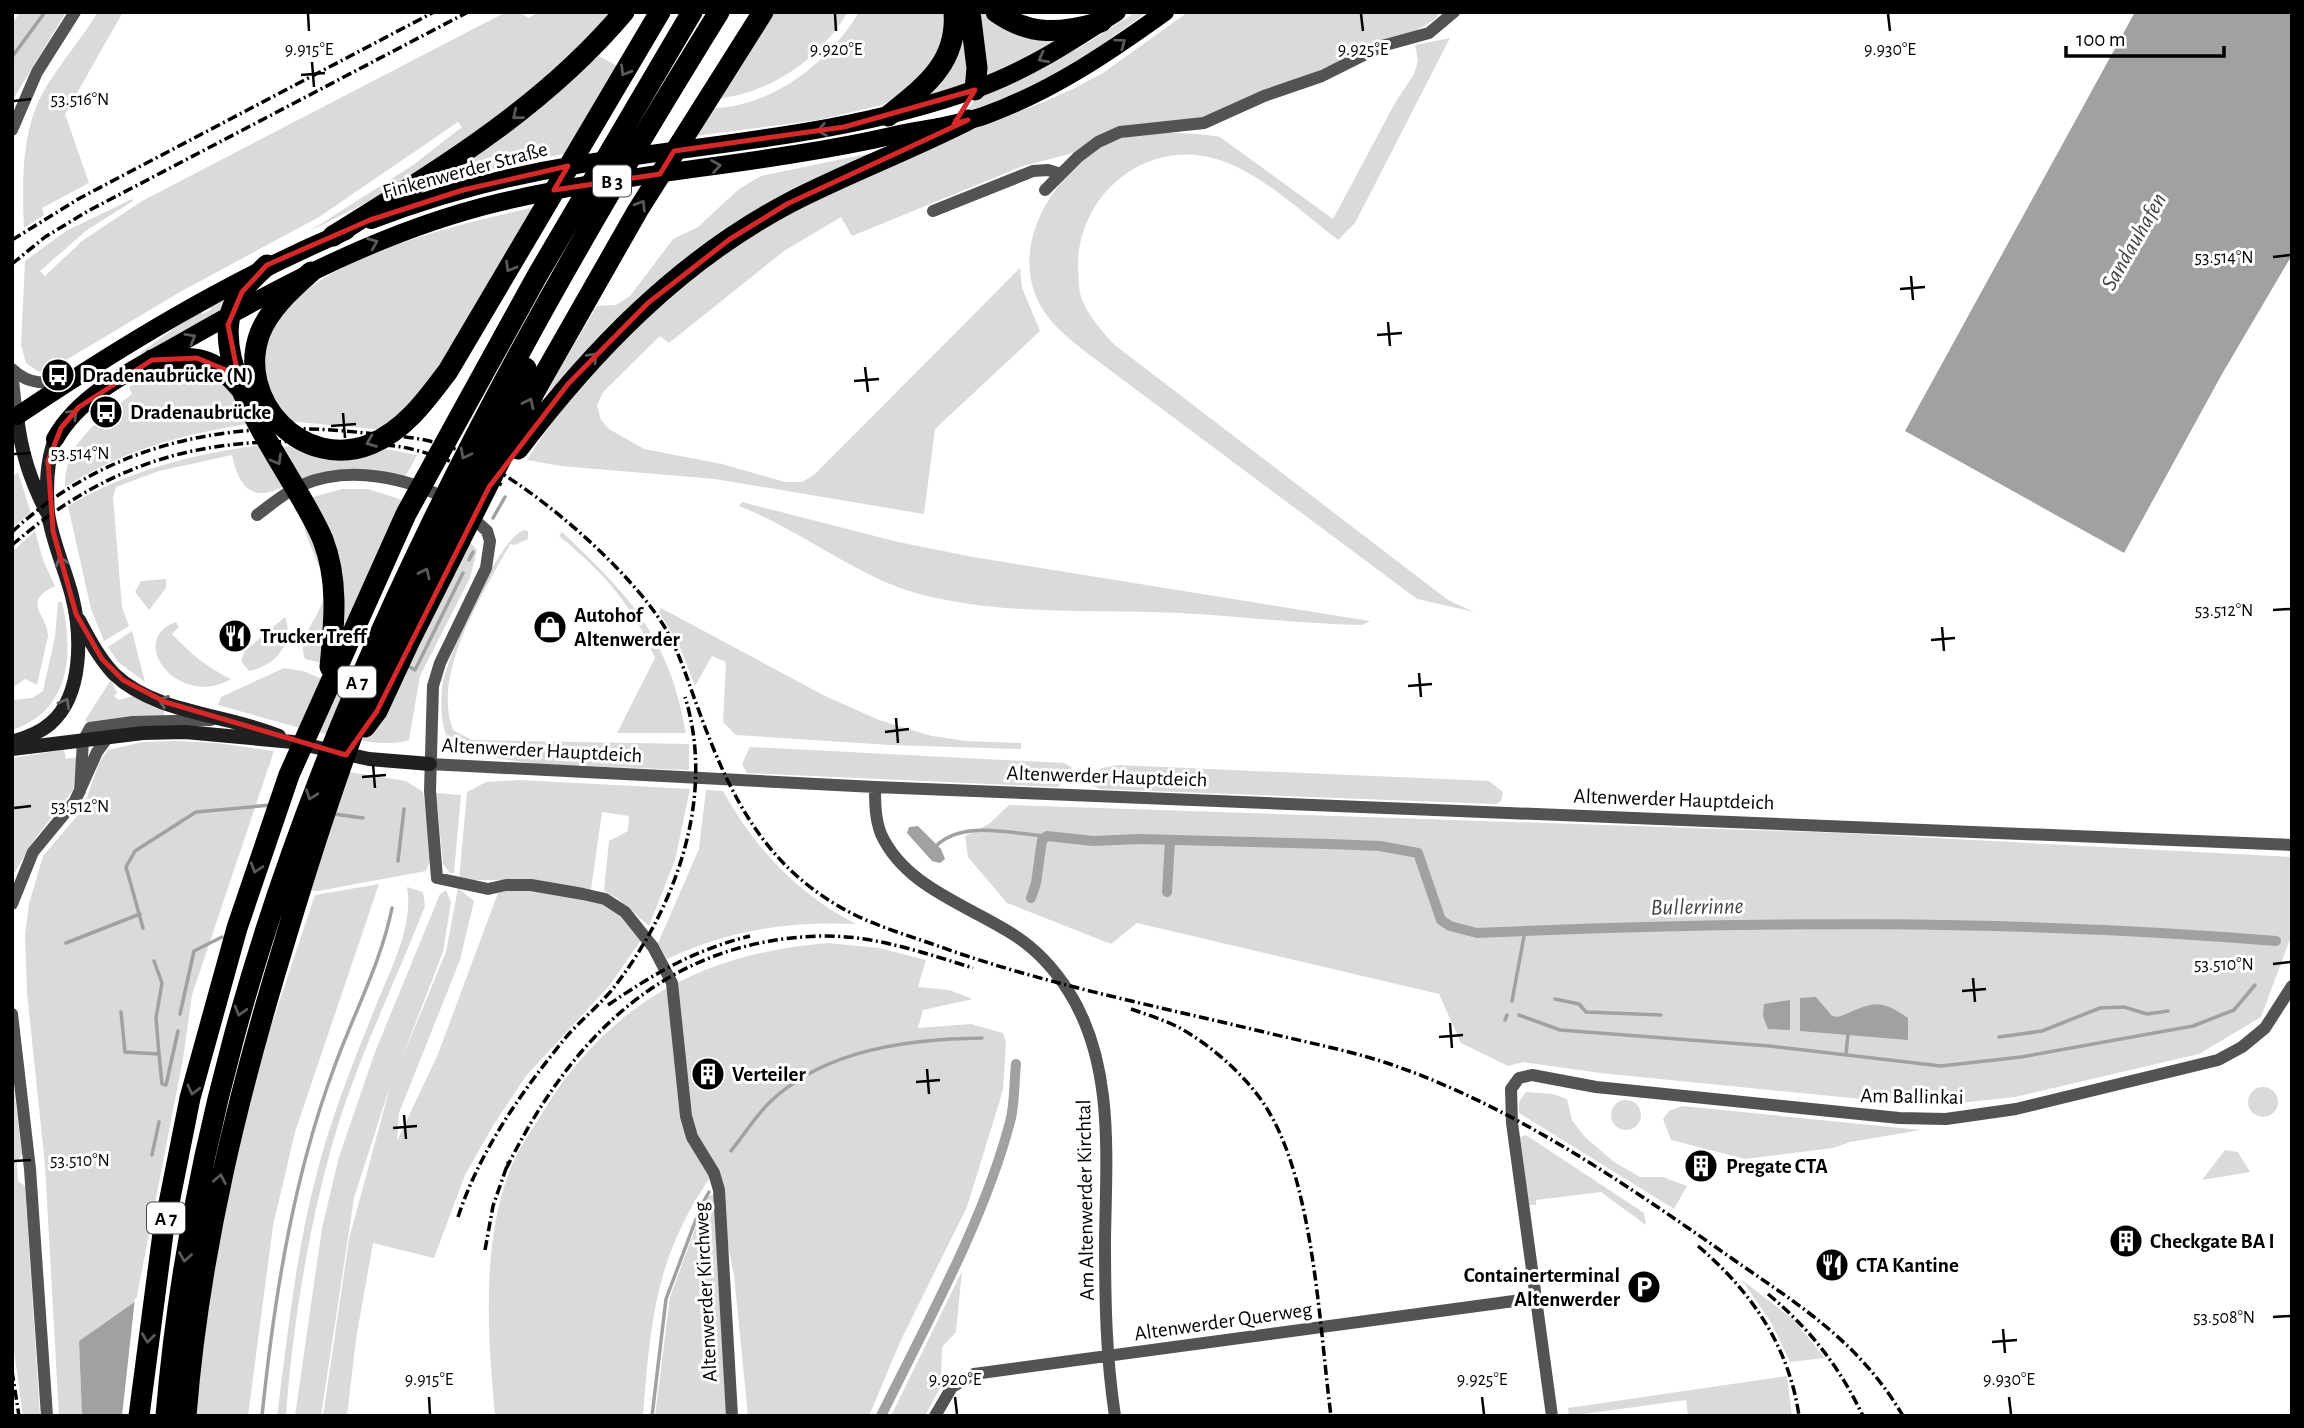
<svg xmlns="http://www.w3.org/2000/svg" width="2304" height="1428" font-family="'Alegreya Sans',sans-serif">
  <rect width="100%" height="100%" fill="#fff"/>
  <path fill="#dadada" d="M20 12H66L12 101V24Z
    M98 12H123L65 114 89 183 42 208 44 215 24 228C22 182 21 128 46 87 62 61 82 38 98 12Z
    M506 12H519L529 18 535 14 533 12H612L576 49 475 139 373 199 308 232 413 165 462 127 458 122 319 217 180 292 51 369 39 372 26 363 21 345 25 261 66 231 132 199 133 201 87 230 40 271 45 276 82 241 142 201Z
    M774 12H848C819 59 772 93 716 99Z
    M859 12H947V42L904 96 878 106 818 120 695 136 714 108C774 106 829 62 859 12Z
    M976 12H984C1009 36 1033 42 1068 40L983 80Z
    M1136 12H1147L1084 58 1027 90 964 115 978 95 1079 48Z
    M1188 12H1440L1434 20 1415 31 1368 46 1339 62 1207 116 1184 122 1122 126 1073 153 1023 166 852 236 841 217 784 251 669 343 660 336 603 392 597 405 601 420 609 429 644 449 722 464 785 482H802L814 475 1020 268 1022 288 1040 331 935 429 924 514 715 479 561 466 527 460C595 351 700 258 813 197 895 153 988 128 1073 89L1103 73Z
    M961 26 970 52 965 88 918 102Z
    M1450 38 1355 223 1338 240C1300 211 1251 163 1203 156 1136 145 1077 201 1078 268 1079 280 1078 293 1084 304 1092 320 1104 334 1116 346L1448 600 1474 612 1417 599 1083 350C1071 340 1058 330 1048 317 1013 271 1032 214 1067 176 1081 162 1098 144 1119 139 1145 131 1192 132 1220 137L1333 219 1395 103 1414 74 1418 61 1415 45Z
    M599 56 617 66 565 154 509 164 418 192 533 113Z
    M881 151 633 303 541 400 597 306 616 305 630 296 673 239 698 227 739 189 761 176Z
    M535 207C492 284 450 369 385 430L286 421 261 374C265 359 266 335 275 322 321 255 459 224 535 207Z
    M230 293 222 313 143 358 140 353 200 310 202 314 211 310 209 305Z
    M196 365 225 380 247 424C177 436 127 449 65 487 64 442 100 420 132 394L129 387 167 367Z
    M262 445 286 485C253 504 239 488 232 455L159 471 116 487 113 497 122 607 129 626 104 641 91 609 68 506C130 470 192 454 262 445Z
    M289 446 312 455 339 460 362 458 386 449 417 455 404 479 318 475 300 479 281 448Z
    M18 472 31 513 12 528V477Z
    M342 489H368L421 506 348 669 305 659C296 637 319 619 323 599 328 570 306 547 303 520 302 514 305 505 306 499Z
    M742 502 898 542 973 557 1370 621 1362 625C1300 624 1239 616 1178 613 1092 609 1003 616 919 594 855 576 801 530 739 506Z
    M427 507 451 520 477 550 470 578 420 676 409 740C377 754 256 715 218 705L221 697 284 668 303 671 358 694 351 679Z
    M524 530 528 531V539L515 545 510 544C483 594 431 673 453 730L472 740 689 744V770L534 764 453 751C442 732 440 711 442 689 445 660 498 538 524 530Z
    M35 531 43 560 55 586C20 602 48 615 48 636L37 685 25 679 12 688V552Z
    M562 532C630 596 669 637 686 733H617L655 658C632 604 604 573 559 536Z
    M166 579V588L149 610 135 592 141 581Z
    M58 602H62C74 655 70 711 12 730V700L32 698 43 691 55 637Z
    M661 608 823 695 879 720 932 736 966 741 1021 743V749L890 745 736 735 723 722 726 662 712 656 695 686 679 645 659 612Z
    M285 617C295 643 275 666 249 671L241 661 245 651Z
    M176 622 179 627 172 634C190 653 206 667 231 679 177 710 126 639 176 622Z
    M132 631 145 682 118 662 108 647Z
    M111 680 117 693 114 696 119 700 133 696 164 709V716L88 725 85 720Z
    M175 741 217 743 274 751 192 995 183 1059 136 1301 79 1341 82 1416H59L45 1165 27 993 25 935 29 904 43 856 83 809 99 763 108 750 143 742Z
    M750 747 1064 763 1071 767 1074 775 1057 787 747 773 742 764Z
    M64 750 66 759 77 757 73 790 34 840 12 877V758Z
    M1118 765 1489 781 1503 792 1501 801 1496 804 1100 789 1088 783 1087 776H1094L1102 768Z
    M317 767 406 781 423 792 432 856 426 871 318 891 274 889 273 876 302 797Z
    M519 780 690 789 675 860 649 926 617 898 604 891 609 841 628 831 629 816 602 812 591 890 514 880H459L467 792 486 782Z
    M706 790 723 791C754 847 798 895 856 924 789 921 728 930 667 959L658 943 699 849Z
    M436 793 461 795 454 873H450L443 864Z
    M1009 805 1841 833 2292 857V934L2261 1017 2199 1054 2015 1097 1932 1106 1600 1073 1523 1062 1508 1066 1461 1043 1439 994 1137 923 1111 944 1007 903 968 857 965 836 989 824Z
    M379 884 295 1132 273 1226 248 1416H195L208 1310 233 1162 256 1071 315 895Z
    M407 887 423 892 425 906C400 970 370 1033 347 1098 314 1191 293 1317 286 1416H277C288 1333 296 1249 318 1169 333 1112 355 1058 377 1003 391 969 414 924 407 887Z
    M458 888 474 901 460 960 399 1113 397 1141 438 1054 498 893 518 888 573 896 616 907 641 940 610 985 526 1076 494 1124 465 1175 434 1258 373 1243 356 1339 347 1416H323L349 1239 391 1083 354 1198 321 1416H295L322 1228 339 1157 375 1052 440 894 446 890 451 902 443 952 400 1063 446 952Z
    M828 943 879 948 926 960 918 987 949 990 973 999 923 1010 918 1028 971 1024 1003 1033 1006 1043 1003 1090 967 1207 900 1342 869 1416H748L734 1275 713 1173C655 1257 651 1318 643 1416H495C488 1337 481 1248 509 1172 517 1151 531 1131 543 1112 609 1003 703 953 828 943Z
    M12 1073 22 1154 17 1163 18 1181 25 1186 40 1416H23L12 1337Z
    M2248 1102a15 15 0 1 1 30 0a15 15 0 1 1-30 0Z
    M1526 1092 1553 1094 1567 1099 1572 1120 1584 1136 1614 1162 1640 1177H1663L1687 1186 1674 1209 1519 1113V1102Z
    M1611 1115a15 15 0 1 1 30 0a15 15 0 1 1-30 0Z
    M1682 1106 1921 1130 1850 1142 1833 1148 1745 1159 1671 1140 1663 1119 1669 1111Z
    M1526 1135 1644 1213 1646 1225 1601 1192 1536 1200V1205H1529L1520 1137Z
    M2225 1150 2238 1152 2250 1172 2202 1180Z
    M714 1194 730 1416H655L670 1297 707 1197Z
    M962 1271 956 1332 942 1347 941 1386 925 1416H891Z
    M1742 1280 1794 1320 1825 1358 1790 1362 1772 1324Z
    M1787 1376 1792 1416H1688L1686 1400 1569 1416 1568 1408Z"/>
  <path fill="#a1a1a1" d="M2135 12H2292V255L2222 374 2124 553 1905 431Z
    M918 826 941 849 945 859 940 863 932 861 907 833 909 827Z
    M1816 997 1832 1016 1838 1017C1872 1004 1877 996 1908 1018V1040L1800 1031V998Z
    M1790 1000V1030L1768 1029 1763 1016 1764 1004Z
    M136 1301 125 1416H82L79 1341Z"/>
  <path fill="#fff" d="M135 1298 140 1301 128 1416H122Z"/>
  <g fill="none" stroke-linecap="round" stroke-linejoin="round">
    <path stroke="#a1a1a1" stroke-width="3.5" d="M12 57 45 12
      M493 518 505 497
      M469 560 473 552
      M408 666 415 670 463 573
      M334 814 363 818
      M937 845C964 820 1013 834 1047 836
      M398 861 404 809
      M143 928 126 867 135 851 196 812 271 805
      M66 943 140 914
      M154 961 162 983 156 1018 159 1054
      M1555 999 1579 1004 1586 1012 1661 1015
      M1512 1001 1525 931
      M121 1012 125 1052 159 1054 162 1084 166 1085
      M180 1014 194 951 222 937
      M1519 1015 1560 1030 1769 1046 1941 1066 2021 1057 2193 1026 2234 1010 2255 985
      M1505 1020 1507 1015
      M1999 1037 2042 1031 2100 1008 2124 1007 2147 1014 2168 1011
      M1846 1054 1848 1034
      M166 1085 178 1031
      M731 1151C744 1135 756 1115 771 1101 826 1049 910 1039 982 1038
      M152 1155 159 1122
      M262 1416C274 1299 293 1178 334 1068 353 1015 381 963 392 908
      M652 1416 666 1299 701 1206 709 1192"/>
    <path stroke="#a1a1a1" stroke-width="10" d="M1167 892 1170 840
      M1031 898 1036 883 1042 840 1047 836 1093 841 1139 839 1329 844 1380 846 1418 853 1441 920 1450 926 1477 933C1743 921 2011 919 2276 941
      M881 1416C926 1324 984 1221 1010 1122 1015 1104 1014 1083 1016 1064"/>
    <path stroke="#535353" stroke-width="12" d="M12 130 37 72 75 12
      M1045 190 1078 157 1098 142 1120 132 1204 123 1264 96 1322 76 1382 46 1429 33 1454 12
      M933 211 1033 171 1048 170 1061 174
      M12 369C30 386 46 384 68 378
      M12 372 17 416
      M467 513 487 531 490 541 486 568 440 663 433 686 430 791 437 878 488 889 506 885H531L583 894 605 899 625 912 653 947 672 983 686 1116 692 1137 714 1173 719 1190 732 1416
      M257 515C271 505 286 491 302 485 348 465 408 477 450 501
      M430 764 875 787 2292 845
      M875 787C875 802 875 819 881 834 905 887 968 905 1014 935 1036 949 1055 970 1069 992 1115 1065 1106 1158 1105 1241 1105 1300 1106 1357 1115 1416
      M80 791 83 741 90 728 133 722 211 720
      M12 904 33 852 75 801 97 752 108 737
      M12 1014 30 1169 47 1416
      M935 1416 952 1387 974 1374 1536 1298
      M1552 1416 1512 1123 1511 1089 1519 1078 1532 1075 1596 1087 1899 1118 1946 1119 2016 1109 2218 1060 2242 1047 2265 1028 2292 986"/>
    <path stroke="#202020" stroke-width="14" d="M12 419 17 416C21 452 30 479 46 511
      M79 620C89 639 99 658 114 674 156 714 227 714 279 736
      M12 742C26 737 40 733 51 723 83 695 82 635 72 596 65 569 52 541 48 513 46 488 46 463 55 439
      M12 749 143 733 185 732 293 742 369 759 430 764"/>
    <path stroke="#000" stroke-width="18" d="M371 220C437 195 507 176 576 165 710 143 844 136 973 90 1025 72 1071 42 1117 12
      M17 416C123 345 228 281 346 231
      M55 439C81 392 139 367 184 341 285 283 387 229 501 202 629 172 762 165 891 136 922 129 956 126 986 115 1052 91 1108 53 1165 12"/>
    <path stroke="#000" stroke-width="21" d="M970 12 977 68 975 90
      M996 12C1031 37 1062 33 1101 22
      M888 116C924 87 958 63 954 12
      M333 236C439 170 543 108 624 12
      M267 265C255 277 239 290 233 306 206 373 299 480 323 540 339 581 334 624 330 667
      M311 272C292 289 270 308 260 333 235 400 303 472 371 444 405 430 427 399 448 371L660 12
      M152 360C193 357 212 354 240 388
      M518 449C592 351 679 261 789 203 847 173 909 150 968 120
      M365 727 377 711 410 640 536 389 638 210 763 12
      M139 1416 163 1233 190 1098 237 928 289 775 406 514 537 276 692 12
      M166 1416C209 902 452 443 719 12
      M186 1416C199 1251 238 1094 286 937 310 857 335 777 366 699 413 586 471 477 526 368"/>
    <path stroke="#000" stroke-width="3.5" stroke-dasharray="10 3.5 2 3.5" stroke-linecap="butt" d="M12 240 80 198 434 12
      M12 264 45 237 88 211 468 12
      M12 532C111 440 235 418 365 433 396 436 426 437 455 449 522 475 626 565 664 626 680 653 688 682 699 711 731 799 767 871 855 915 886 930 920 939 952 951 1054 986 1160 1007 1264 1032 1305 1042 1347 1050 1387 1063 1508 1104 1612 1175 1717 1248 1790 1300 1856 1336 1903 1416
      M12 545C111 460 204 435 333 443 356 445 380 443 402 447 438 454 470 469 502 485
      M608 1005C655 973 694 950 750 936
      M1131 1009C1151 1016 1172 1022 1190 1034 1217 1051 1246 1077 1264 1104 1314 1179 1319 1325 1331 1416
      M506 1169C572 1036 666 940 822 936 873 935 925 953 973 968
      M458 1217C480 1150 522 1091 567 1036 582 1019 601 1004 615 986 676 907 716 796 685 697
      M1698 1246C1751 1291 1789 1346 1799 1416
      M485 1250 493 1206 509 1160
      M1768 1294C1810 1329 1839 1366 1863 1416
      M12 1371 19 1416"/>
  </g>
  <defs><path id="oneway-chevron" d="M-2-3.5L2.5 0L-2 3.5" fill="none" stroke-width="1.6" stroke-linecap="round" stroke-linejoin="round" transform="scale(1.75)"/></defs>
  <g stroke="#595959">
    <use href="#oneway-chevron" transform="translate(1121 43) rotate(-36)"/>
    <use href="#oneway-chevron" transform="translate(1043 58) rotate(152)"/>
    <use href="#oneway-chevron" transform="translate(625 71) rotate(121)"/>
    <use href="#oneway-chevron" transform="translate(517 115) rotate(141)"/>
    <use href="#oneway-chevron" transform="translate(822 130) rotate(170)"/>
    <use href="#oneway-chevron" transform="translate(716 166) rotate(-9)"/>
    <use href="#oneway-chevron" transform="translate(641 205) rotate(-59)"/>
    <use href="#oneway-chevron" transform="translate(373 243) rotate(-22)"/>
    <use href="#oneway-chevron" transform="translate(510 267) rotate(120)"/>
    <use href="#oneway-chevron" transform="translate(191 338) rotate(-30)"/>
    <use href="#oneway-chevron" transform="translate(593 357) rotate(-46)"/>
    <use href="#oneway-chevron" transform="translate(529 403) rotate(-64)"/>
    <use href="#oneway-chevron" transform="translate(73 414) rotate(-45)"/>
    <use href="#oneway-chevron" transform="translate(371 442) rotate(158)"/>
    <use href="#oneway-chevron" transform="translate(465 454) rotate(117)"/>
    <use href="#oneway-chevron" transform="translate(277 460) rotate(60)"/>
    <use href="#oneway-chevron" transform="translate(425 573) rotate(-65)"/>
    <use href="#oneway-chevron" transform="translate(311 795) rotate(110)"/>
    <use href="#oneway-chevron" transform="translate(256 868) rotate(108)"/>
    <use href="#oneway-chevron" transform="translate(240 1011) rotate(106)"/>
    <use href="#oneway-chevron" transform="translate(193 1090) rotate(104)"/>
    <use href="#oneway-chevron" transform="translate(220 1179) rotate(-79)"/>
    <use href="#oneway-chevron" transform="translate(185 1257) rotate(99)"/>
    <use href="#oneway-chevron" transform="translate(148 1338) rotate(97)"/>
  </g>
  <g stroke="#636363">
    <use href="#oneway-chevron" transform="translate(61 561) rotate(-107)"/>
    <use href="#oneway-chevron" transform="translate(163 701) rotate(-161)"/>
    <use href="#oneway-chevron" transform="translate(65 703) rotate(-61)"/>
  </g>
  <path fill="none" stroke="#d62828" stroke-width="5" stroke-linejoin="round" d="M975 90 954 124 968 120 787 204 730 239 648 303 568 384 489 487 377 711 346 755 165 702 123 680 102 659 76 614 53 531 48 461 61 428 79 407 152 360 197 358 238 375 228 325 242 292 267 265 370 220 463 190 568 166 554 190 660 174 674 151 844 127Z"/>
  <path fill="none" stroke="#000" stroke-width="2.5" d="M308 14 309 31M835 14 836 31M1361 14 1363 31M1888 14 1890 31M312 62 314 87M301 75 325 73M14 101 31 99M2273 257 2290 255M1911 276 1913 300M1900 289 1925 287M1388 322 1390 346M1377 335 1402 333M865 367 868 392M854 381 879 379M343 413 345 438M331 426 356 424M14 454 31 453M2273 610 2290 609M1942 627 1944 651M1931 640 1955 638M1419 673 1421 697M1408 686 1432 684M896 718 898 743M885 732 909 729M373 764 375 788M362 777 386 775M14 808 31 806M2273 964 2290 962M1973 978 1975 1002M1962 991 1986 989M1450 1023 1452 1048M1439 1037 1463 1035M927 1069 929 1094M916 1082 940 1080M404 1115 406 1139M393 1128 417 1126M14 1161 31 1160M2273 1317 2290 1316M2003 1329 2005 1353M1992 1342 2017 1340M429 1397 430 1414M955 1397 957 1414M1482 1397 1484 1414M2009 1397 2011 1414"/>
  <defs>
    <symbol id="bus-disc" viewBox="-11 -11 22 22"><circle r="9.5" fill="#000" stroke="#fff"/><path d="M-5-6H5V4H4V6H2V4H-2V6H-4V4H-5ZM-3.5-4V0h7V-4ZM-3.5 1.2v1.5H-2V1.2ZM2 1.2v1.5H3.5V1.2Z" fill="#fff"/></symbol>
    <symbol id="shop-disc" viewBox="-11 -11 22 22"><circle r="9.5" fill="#000" stroke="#fff"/><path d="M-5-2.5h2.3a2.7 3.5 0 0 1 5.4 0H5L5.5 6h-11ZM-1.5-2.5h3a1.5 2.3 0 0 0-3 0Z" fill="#fff"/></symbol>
    <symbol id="restaurant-disc" viewBox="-11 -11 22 22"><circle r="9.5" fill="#000" stroke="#fff"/><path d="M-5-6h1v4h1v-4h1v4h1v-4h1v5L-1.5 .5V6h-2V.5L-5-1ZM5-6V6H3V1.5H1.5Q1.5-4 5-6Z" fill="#fff"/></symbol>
    <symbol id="building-disc" viewBox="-11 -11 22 22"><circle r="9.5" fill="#000" stroke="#fff"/><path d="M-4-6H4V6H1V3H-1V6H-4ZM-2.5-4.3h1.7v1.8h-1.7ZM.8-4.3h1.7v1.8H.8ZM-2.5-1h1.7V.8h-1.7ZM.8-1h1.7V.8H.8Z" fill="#fff"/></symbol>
    <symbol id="parking-disc" viewBox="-11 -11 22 22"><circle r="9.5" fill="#000" stroke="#fff"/><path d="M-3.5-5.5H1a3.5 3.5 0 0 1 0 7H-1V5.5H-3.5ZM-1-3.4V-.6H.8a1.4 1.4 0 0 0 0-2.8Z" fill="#fff"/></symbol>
  </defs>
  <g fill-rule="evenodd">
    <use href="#bus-disc" x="39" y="356" width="38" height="38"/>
    <use href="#bus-disc" x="87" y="393" width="38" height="38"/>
    <use href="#shop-disc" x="531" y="608" width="38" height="38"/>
    <use href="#restaurant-disc" x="216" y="617" width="38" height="38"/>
    <use href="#building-disc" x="689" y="1055" width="38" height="38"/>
    <use href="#building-disc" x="1682" y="1147" width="38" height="38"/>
    <use href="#building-disc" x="2107" y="1222" width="38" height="38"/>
    <use href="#restaurant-disc" x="1813" y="1246" width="38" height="38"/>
    <use href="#parking-disc" x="1625" y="1268" width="38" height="38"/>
  </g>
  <g text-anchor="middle" stroke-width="6" stroke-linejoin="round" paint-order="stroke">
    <g fill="#fff" stroke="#4c4c4c" stroke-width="2">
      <rect x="593" y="165.5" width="38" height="31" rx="5"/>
      <rect x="338" y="666.5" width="38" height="31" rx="5"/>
      <rect x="147" y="1202.5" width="38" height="31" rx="5"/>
    </g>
    <g font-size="19" font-weight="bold" fill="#000">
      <text x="612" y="188">B 3</text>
      <text x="357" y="689">A 7</text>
      <text x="166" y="1225">A 7</text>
    </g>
    <g font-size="21" fill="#000" stroke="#fff">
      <text transform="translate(465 170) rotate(-15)" y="7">Finkenwerder Straße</text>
      <text transform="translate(542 750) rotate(3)" y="7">Altenwerder Hauptdeich</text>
      <text transform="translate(1107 776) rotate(2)" y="7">Altenwerder Hauptdeich</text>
      <text transform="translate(1674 799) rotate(2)" y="7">Altenwerder Hauptdeich</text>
      <text transform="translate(1912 1096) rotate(1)" y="7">Am Ballinkai</text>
      <text transform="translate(1085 1200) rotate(-91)" y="7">Am Altenwerder Kirchtal</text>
      <text transform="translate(705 1292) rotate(-93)" y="7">Altenwerder Kirchweg</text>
      <text transform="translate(1223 1321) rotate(-8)" y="7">Altenwerder Querweg</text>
    </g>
    <g font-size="21" font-weight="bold" fill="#000" stroke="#fff" text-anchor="start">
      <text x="82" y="382">Dradenaubrücke (N)</text>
      <text x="130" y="419">Dradenaubrücke</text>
      <text x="574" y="622">Autohof<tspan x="574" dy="24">Altenwerder</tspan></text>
      <text x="260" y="643">Trucker Treff</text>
      <text x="732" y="1081">Verteiler</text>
      <text x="1726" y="1173">Pregate CTA</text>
      <text x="2150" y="1248">Checkgate BA I</text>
      <text x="1856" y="1272">CTA Kantine</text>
      <text x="1620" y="1282" text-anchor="end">Containerterminal<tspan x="1620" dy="24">Altenwerder</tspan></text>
    </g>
    <g font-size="23" font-style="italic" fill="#424242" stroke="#fff">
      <text transform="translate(2133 241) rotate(-60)" y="8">Sandauhafen</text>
      <text transform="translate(1697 906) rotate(-1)" y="8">Bullerrinne</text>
    </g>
  </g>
  <g font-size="18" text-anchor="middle" fill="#000" stroke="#fff" stroke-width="6" stroke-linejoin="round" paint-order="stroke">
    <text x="309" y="55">9.915°E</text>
    <text x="836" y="55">9.920°E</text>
    <text x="1363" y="55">9.925°E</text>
    <text x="1890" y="55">9.930°E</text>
    <text x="80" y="105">53.516°N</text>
    <text x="2224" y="263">53.514°N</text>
    <text x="80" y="459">53.514°N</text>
    <text x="2224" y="616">53.512°N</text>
    <text x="80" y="812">53.512°N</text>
    <text x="2224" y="970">53.510°N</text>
    <text x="80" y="1166">53.510°N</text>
    <text x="2224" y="1323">53.508°N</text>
    <text x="429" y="1385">9.915°E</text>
    <text x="955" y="1385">9.920°E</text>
    <text x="1482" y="1385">9.925°E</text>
    <text x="2009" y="1385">9.930°E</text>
  </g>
  <rect width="2304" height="1428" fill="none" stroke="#000000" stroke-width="28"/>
  <path d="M2066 46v10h158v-10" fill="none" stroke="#000000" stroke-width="3.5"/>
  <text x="2076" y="46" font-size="21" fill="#000000" stroke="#ffffff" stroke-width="5" paint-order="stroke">100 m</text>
</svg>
